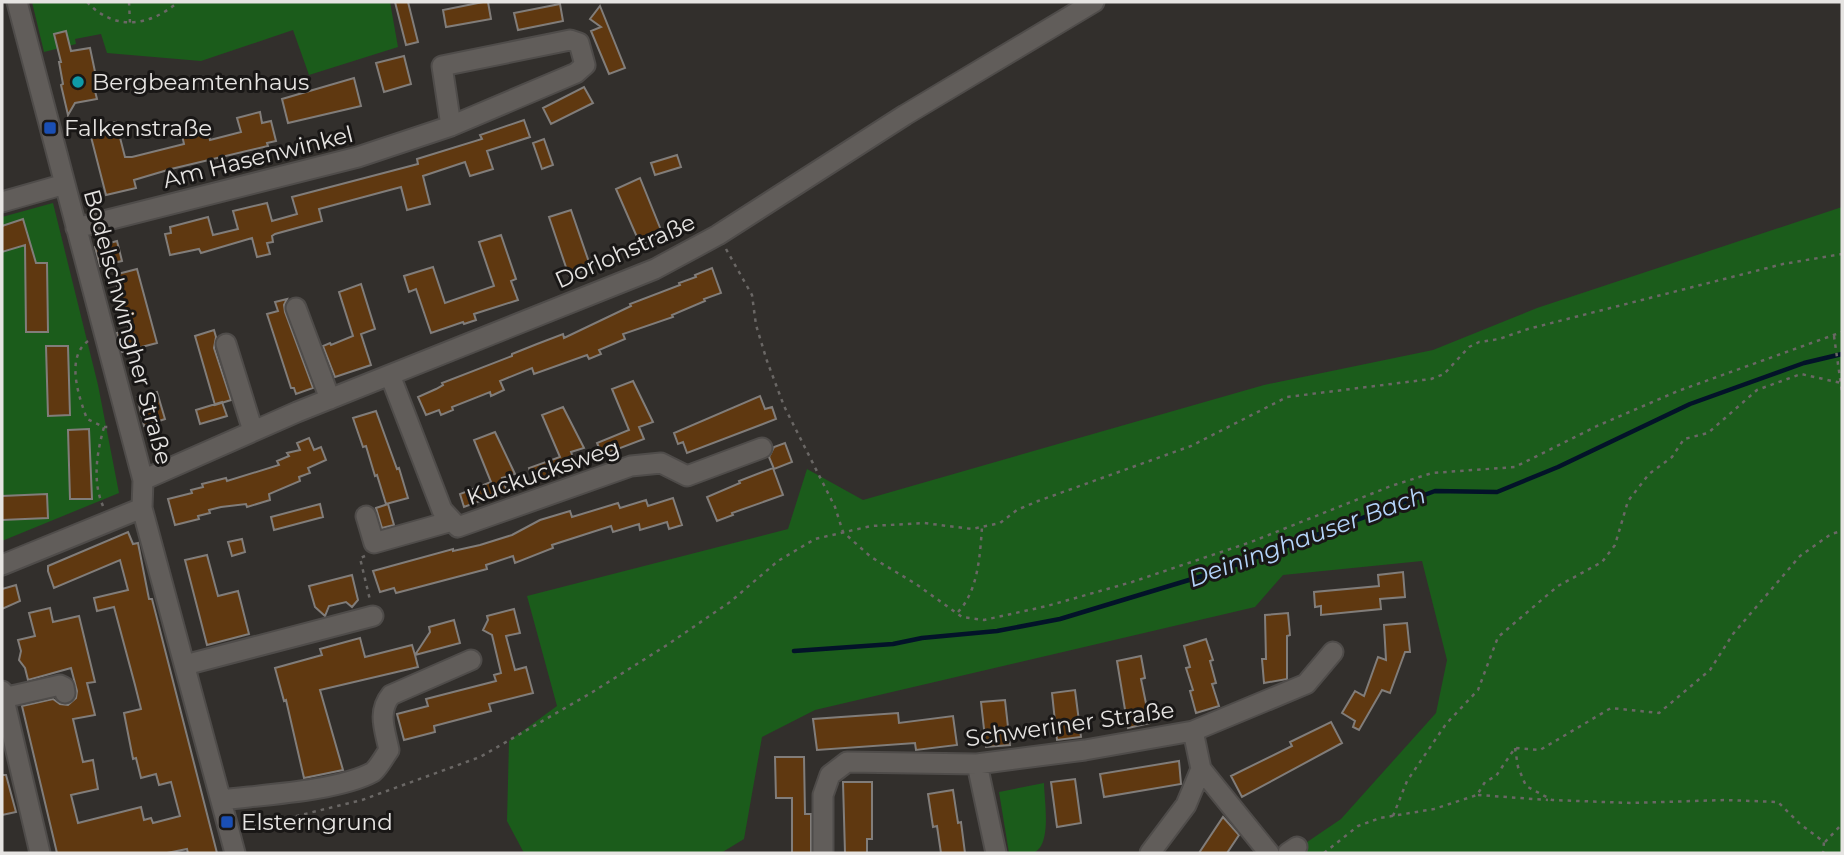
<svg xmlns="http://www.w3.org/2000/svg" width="1844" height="855" font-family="Montserrat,sans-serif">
  <rect width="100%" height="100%" fill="#322f2c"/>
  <path fill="#1b5c1b" d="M32 2H390L398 47 309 75 293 30 201 61 107 53 101 34 75 39 76 44 44 52Z
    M53 203 98 385 119 493 2 541V217Z
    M1842 207V853H1291L1341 819 1436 713 1447 660 1422 561 1283 575 1255 607 815 710 762 737 744 839 721 853H524L507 821 509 741 557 706 527 596 788 529 807 469 863 500 1264 385 1433 350 1537 308Z
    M1044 783C1044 799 1053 848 1032 853 1026 855 1016 853 1009 853L999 792Z"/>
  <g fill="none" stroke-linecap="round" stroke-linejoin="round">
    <path stroke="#031329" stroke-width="4.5" d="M794 651 893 644 922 638 997 631 1060 619 1222 570 1435 491 1497 492 1558 467 1690 404 1804 363 1842 354"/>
  </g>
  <path fill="#5f3810" stroke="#817d7a" stroke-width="2" d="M395 2H408L418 42 406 45Z
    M483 2H488L491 19 446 27 443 10Z
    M560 4 563 21 518 30 514 13Z
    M600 6 625 68 609 74 591 31 601 27 590 19Z
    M66 31 71 51 90 48 98 86 94 87 97 99 75 103 68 115 61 85 63 84 59 62H61L54 34Z
    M404 56 411 84 384 92 376 63Z
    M354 78 361 106 288 123 282 99Z
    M584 87 593 103 551 124 543 108Z
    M260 112 262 123 271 121 276 141 267 143 268 146 171 169 134 180 136 188 106 195 89 129 116 122 125 157H132L184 144 182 135 207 128 210 140 241 132 237 118Z
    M524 120 530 137 487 151 493 169 470 176 465 162 423 176 430 204 407 210 401 187 319 209 322 221 275 234 272 236 273 242 267 243 270 254 257 257 252 238 201 253 199 249 170 255 165 234 171 233 170 227 208 217 213 235 238 229 233 211 267 203 272 221 297 214 292 197 418 164 417 159 482 139 480 135Z
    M544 139 553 165 542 169 533 143Z
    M677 155 681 167 655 175 651 163Z
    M640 178 663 235 640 244 616 189Z
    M571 210 591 268 569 276 549 217Z
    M23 219 36 263H47L48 332H26L25 245 2 252V226Z
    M501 235 516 279 511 281 518 300 474 314 476 320 464 324 463 322 431 333 416 289 409 292 404 276 433 267 445 303 494 286 479 242Z
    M117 241 122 261 100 266 95 247Z
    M712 268 721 293 704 299 705 301 672 315 673 317 623 334 625 339 599 350 601 354 589 359 587 355 534 374 532 368 500 381 504 390 491 396 490 392 452 407 453 410 441 415 439 410 426 415 418 397 436 389 443 385 442 383 512 356V354L537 344 563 334 564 338 631 306 630 304 680 285 679 283 696 277 695 275Z
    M137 269 157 343 122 352 117 333 129 330 114 275Z
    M361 284 375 329 361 334 371 365 335 377 323 346 330 343 331 345 353 336 339 292Z
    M287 299 284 305 285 312 313 388 296 394 294 388H291L267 314 278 311 275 302Z
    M214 330 216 337 214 348 231 400 215 405 195 336Z
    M46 346H68L70 415 48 416Z
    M633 381 653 422 639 427 644 439 602 455 597 443 629 430 612 389Z
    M157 392 165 419 144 426 137 397Z
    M760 396 765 409 772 407 776 419 687 453 683 442 678 444 674 433Z
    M222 402 227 416 200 424 196 410Z
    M563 407 584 448 571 452 576 465 533 481 529 468 560 457 542 415Z
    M376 411 397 469 399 468 408 498 386 504 377 475 375 476 366 446 363 447 353 418Z
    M89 429 92 499H70L68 430Z
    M495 432 515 474 502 478 507 491 464 507 460 494 491 482 474 440Z
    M309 438 314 450 321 447 326 460 308 468 310 473 299 477 300 481 269 494 270 500 247 507 246 504 221 507 209 510 210 513 198 516 199 519 175 525 168 499 192 493 191 490 203 487 202 484 226 478 227 481 279 465 277 461 289 456 287 453 300 450 297 443Z
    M785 443 792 462 774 469 769 457 774 447Z
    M773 468 783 495 732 513 733 515 717 521 707 497 740 483 739 481Z
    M47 494 48 518 2 520V496Z
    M673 498 682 525 669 529 667 522 640 530 639 524 613 532 611 526 552 545 553 548 515 563 513 556 486 565 487 569 396 593 394 588 380 592 373 571 453 549V551L480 545 512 535 540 520 570 511 572 517 618 503 620 508 646 500 648 506Z
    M320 504 323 517 274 530 271 517Z
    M388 504 394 525 382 528 376 508Z
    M128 532 133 544 138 543 149 599H152L217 853H188L187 849 167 853H57L22 706 53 699 60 704 68 705 76 698 77 691 71 668 28 680 25 668 19 660 21 651 18 640 35 636 29 613 50 608 53 622 79 616 95 682 87 683 95 715 73 719 83 762 93 760 98 789 71 795 78 823 141 807 144 820 151 818 153 823 180 816 171 782 159 785 156 774 141 778 136 758 133 759 124 713 141 709 135 685 114 607 97 611 94 598 128 590 120 560 54 588 48 571V566Z
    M242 539 245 552 232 556 228 542Z
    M207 555 218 596 238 591 249 634 207 645 185 560Z
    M1403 572 1405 597 1380 599 1381 609 1321 615V606L1315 607 1314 592 1379 586 1378 575Z
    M352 575 358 600 352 607 346 602 329 606 325 616 315 607 309 586Z
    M16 585 20 601 2 609V589Z
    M514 609 520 633 506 636 515 670 526 667 533 693 489 704 491 711 434 726 435 732 404 740 397 714 428 706 426 699 496 681 494 675 501 673 492 635 483 630 488 620 487 616Z
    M1288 613 1290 635 1287 636V679L1264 683 1262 659H1266L1265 615Z
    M454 620 460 643 415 655 418 667 320 690 343 770 304 778 286 700 284 701 275 668 322 655 320 649 360 638 365 657 412 645 415 655 430 632 429 627Z
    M1407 623 1410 652H1405L1390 693 1382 690 1359 730 1353 727 1355 721 1342 713 1355 691 1364 696 1378 657 1386 660 1384 625Z
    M1206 639 1213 660 1210 661 1216 683 1212 684 1219 706 1196 713 1190 691 1193 690 1186 668 1190 667 1184 646Z
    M1141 656 1145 678 1141 679 1150 723 1128 728 1117 661Z
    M1075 690 1081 737 1057 740 1052 693Z
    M1005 700 1010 745 986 747 981 702Z
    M898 713 899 723 953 716 957 745 916 750 915 743 817 750 813 719Z
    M1331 722 1342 743 1242 797 1231 776 1292 746 1290 742Z
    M775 757H804L805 814H811V853H792V798H776Z
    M1179 761 1181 784 1104 797 1100 774Z
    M2 775H6L16 812 2 815Z
    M1075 779 1081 823 1057 827 1051 782Z
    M843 782H872V839H867V853H845Z
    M953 790 958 823 961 822 965 853H941L937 826 933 827 928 794Z
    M1223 817 1239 835 1227 853H1199Z"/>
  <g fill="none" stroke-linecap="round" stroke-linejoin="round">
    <defs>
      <path id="minor" d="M17 2 143 480 142 508 235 853
        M2 202 65 184
        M76 228 358 157 451 126 576 73 585 65 579 43 570 40 442 66 451 126
        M296 308 330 399
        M226 344 253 431
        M390 375 442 510 458 527 631 466 661 463 687 476 762 448
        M143 480 297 412 655 269 718 235 905 115 1094 2
        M366 516 374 543 452 521
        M2 565 142 508
        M185 665 373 616
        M2 691 40 853
        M3 698 60 685 64 687 65 693
        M977 764 996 853
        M1201 769 1269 853
        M221 800C261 795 339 791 373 772 379 767 384 757 389 750 385 730 377 712 391 695L471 660
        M823 853V795L830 775 847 762 977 764 1085 750 1193 731 1306 684 1333 652
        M1150 853 1186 805 1201 769 1193 731
        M1288 853 1297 847"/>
    </defs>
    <use href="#minor" stroke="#4f4c4a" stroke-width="23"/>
    <path stroke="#6a6765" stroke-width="2.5" stroke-dasharray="3.5 5" stroke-linecap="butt" d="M87 2C114 31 149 27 178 2
      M129 2 130 23
      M726 249 752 295 756 325 767 361 784 406 835 507 843 532 871 557 916 584 962 617 984 620 1047 606 1132 582 1251 542 1391 486 1432 473 1515 467 1597 426 1678 391 1842 332
      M1834 336 1842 392
      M88 341C65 358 79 397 87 419L104 427H110
      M103 506C92 481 97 452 104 427
      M365 556 360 558 370 600
      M958 612C978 591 980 556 982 527
      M1515 748 1518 767 1526 786 1552 800 1631 803 1725 800 1778 802 1800 824 1824 842 1823 853
      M1478 795 1548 800
      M1393 816 1407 781 1446 724 1478 690 1498 637 1558 586 1602 562 1615 545 1628 501 1649 474 1672 457 1684 439 1708 433 1757 390 1801 374 1841 383
      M246 826 260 825 362 800 480 757 591 693 667 645 730 602 778 561 815 539 871 526 924 523 972 529 1000 523 1017 510 1038 501 1191 446 1287 397 1431 379 1444 374 1469 347 1479 342 1499 339 1528 329 1783 264 1842 254
      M1825 842 1842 824
      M1324 853 1358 826 1380 818 1434 809 1477 795 1485 782 1496 776 1515 748 1540 750 1611 708 1659 713 1710 670 1733 634 1800 556 1831 534 1842 531"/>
    <use href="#minor" stroke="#615d5a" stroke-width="19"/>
  </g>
  <circle fill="#0f9aa8" stroke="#191716" stroke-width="2.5" cx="78" cy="82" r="7"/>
  <g fill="#1a4fb4" stroke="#191716" stroke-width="2.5">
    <rect x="43" y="121" width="14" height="14" rx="3.5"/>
    <rect x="220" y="815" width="14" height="14" rx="3.5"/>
  </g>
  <g text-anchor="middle" stroke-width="6" stroke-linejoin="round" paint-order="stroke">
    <g font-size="23" fill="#e6e4e2" stroke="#191716" text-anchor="start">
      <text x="92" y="90">Bergbeamtenhaus</text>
      <text x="64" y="136">Falkenstraße</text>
      <text x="241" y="830">Elsterngrund</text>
    </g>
    <g font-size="23" fill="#e6e4e2" stroke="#191716">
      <text transform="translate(258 157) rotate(-14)" y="8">Am Hasenwinkel</text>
      <text transform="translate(625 251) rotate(-24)" y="8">Dorlohstraße</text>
      <text transform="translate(128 327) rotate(75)" y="8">Bodelschwingher Straße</text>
      <text transform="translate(543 472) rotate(-19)" y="8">Kuckucksweg</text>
      <text transform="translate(1070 724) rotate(-8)" y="8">Schweriner Straße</text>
    </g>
    <g font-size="24" font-style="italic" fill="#b4d3f9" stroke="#191716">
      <text transform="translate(1307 537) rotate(-20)" y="8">Deininghauser Bach</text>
    </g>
  </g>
  <rect width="1844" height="855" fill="none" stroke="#e6e4e2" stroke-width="7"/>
</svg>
